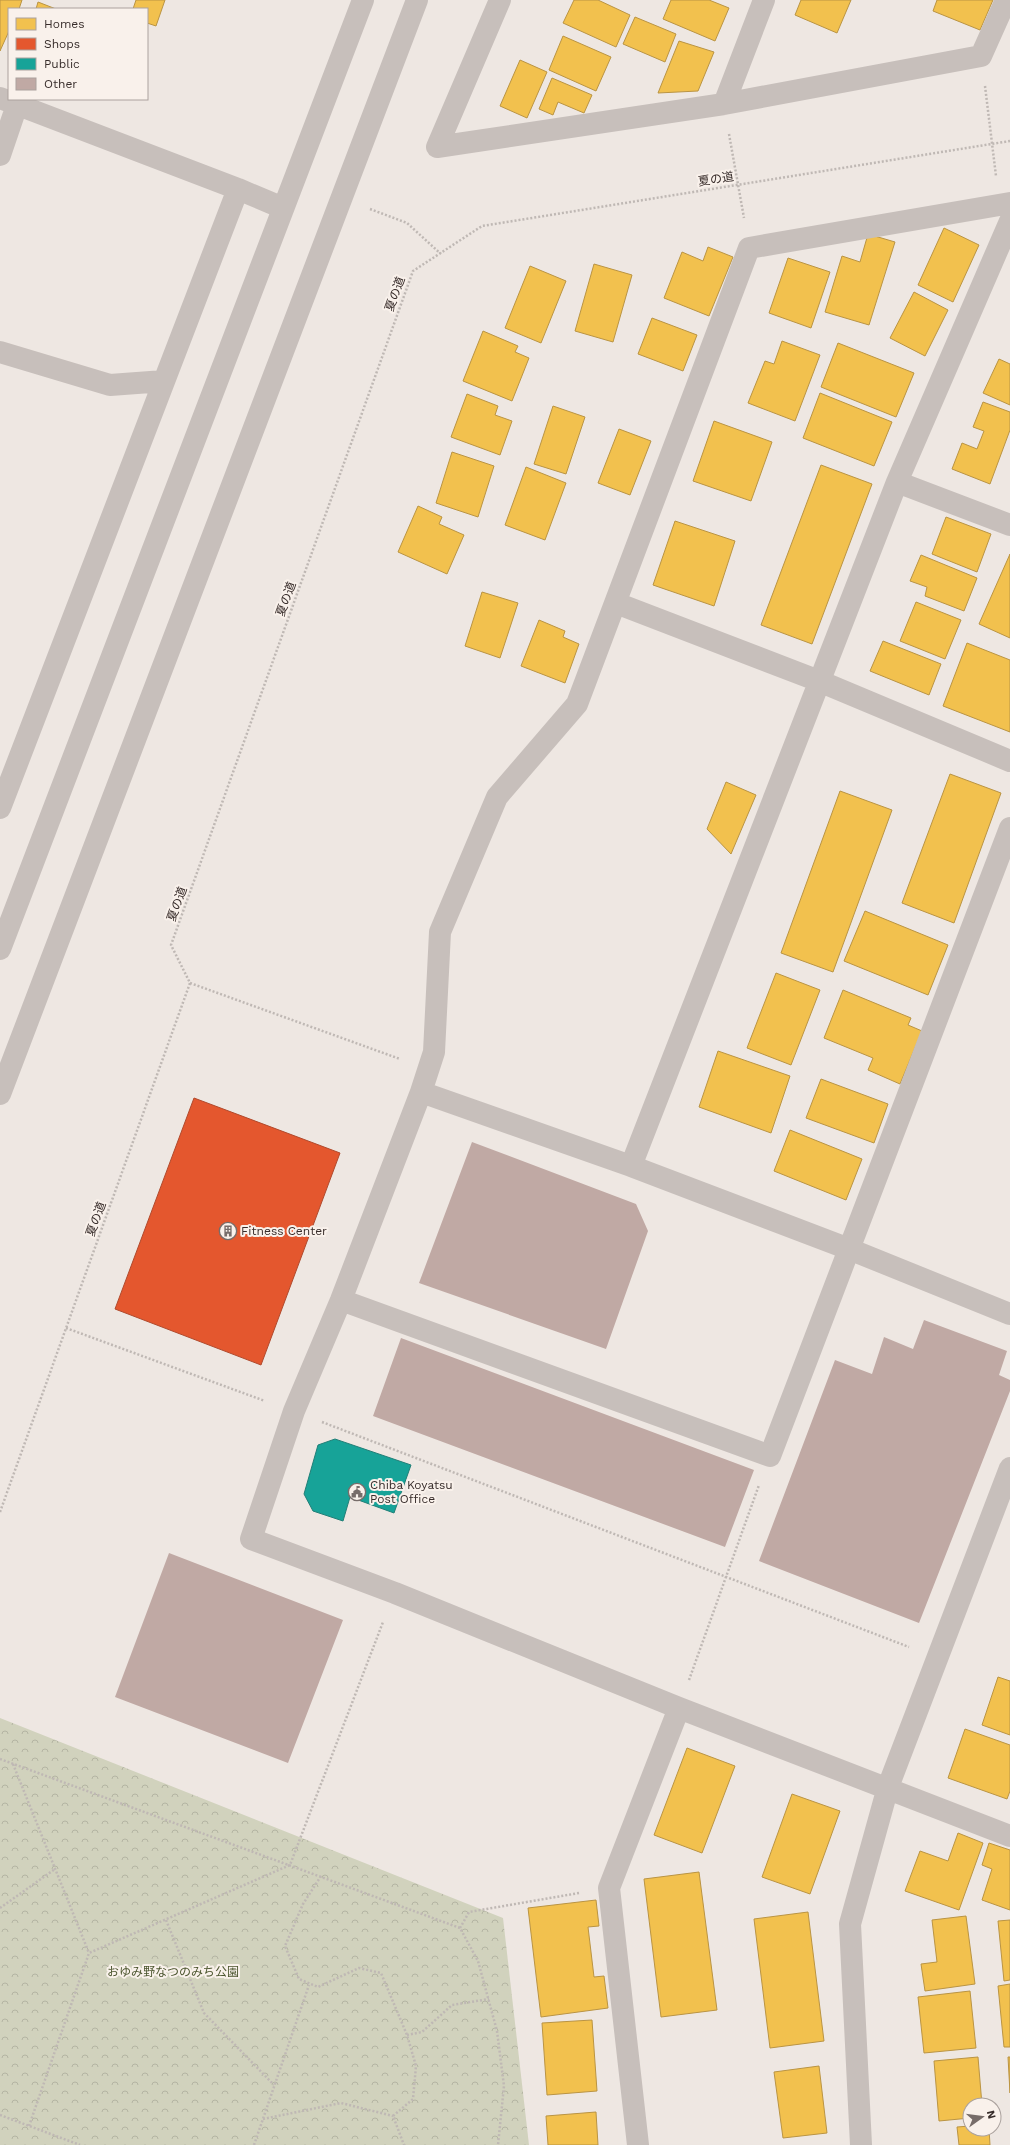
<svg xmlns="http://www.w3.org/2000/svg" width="1010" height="2145" font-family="'Work Sans','Noto Sans JP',sans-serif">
  <defs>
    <pattern id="forest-crowns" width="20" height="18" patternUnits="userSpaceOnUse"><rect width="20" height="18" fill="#d1d2bd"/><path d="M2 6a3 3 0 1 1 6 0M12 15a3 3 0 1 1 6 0" fill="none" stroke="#b4b4a3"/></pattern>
  </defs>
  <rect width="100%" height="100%" fill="#eee7e2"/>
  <path fill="url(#forest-crowns)" d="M0 1718 503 1918 529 2145H0Z"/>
  <path fill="#f2c14e" stroke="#ba9443" d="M0 0H22L19 9H9V31L0 51Z
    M136 0H165L156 26 147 23V9H133Z
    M574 0H598L630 15 616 47 563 23Z
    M671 0H709L729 8 715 41 663 19Z
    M801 0H851L837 33 795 15Z
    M937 0H993L980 30 933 11Z
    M38 2 56 9H36Z
    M635 17 676 34 665 62 623 44Z
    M563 36 611 57 596 91 549 70Z
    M679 41 714 52 698 91 658 93Z
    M520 60 547 72 527 118 500 106Z
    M552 78 592 95 584 113 558 102 553 115 539 109Z
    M944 228 979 245 953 302 918 285Z
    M868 234 895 242 869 325 825 312 842 256 860 262Z
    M708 247 733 257 709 316 664 298 682 252 703 261Z
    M788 258 830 272 811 328 769 313Z
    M594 264 632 275 613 342 575 331Z
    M530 266 566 281 541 343 505 328Z
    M914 292 948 310 925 356 890 338Z
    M652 318 697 335 683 371 638 354Z
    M483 331 518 346 515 352 529 358 512 401 463 381Z
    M782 341 820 355 795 421 748 403 765 361 774 364Z
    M838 343 914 373 896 417 821 387Z
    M999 359 1010 364V405L983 393Z
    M820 393 892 422 874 466 803 438Z
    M467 394 498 406 495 415 512 421 500 455 451 437Z
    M983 402 1010 412V430L990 484 952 469 962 443 977 449 984 431 973 427Z
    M553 406 585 417 566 474 534 464Z
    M714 421 772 442 751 501 693 481Z
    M619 429 651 441 630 495 598 483Z
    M452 452 494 466 478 517 436 503Z
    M821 465 872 484 812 644 761 625Z
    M526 467 566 483 545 540 505 525Z
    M418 506 442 517 439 524 464 535 447 574 398 552Z
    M946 517 991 534 977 572 932 554Z
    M675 521 735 541 714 606 653 585Z
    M1010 554V638L979 624Z
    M921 555 977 578 964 611 925 596 927 587 910 581Z
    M482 592 518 603 500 658 465 646Z
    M916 602 961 620 945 659 900 641Z
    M539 620 565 631 563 637 579 644 565 683 521 666Z
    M883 641 941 664 929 695 870 671Z
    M967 643 1010 660V732L943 706Z
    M950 774 1001 793 954 923 902 903Z
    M726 782 756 795 731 854 707 829Z
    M840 791 892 810 833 972 781 953Z
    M865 911 948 945 928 995 844 961Z
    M776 973 820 990 791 1065 747 1048Z
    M843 990 911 1018 908 1025 922 1031 900 1084 868 1070 873 1058 824 1038Z
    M718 1051 790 1076 771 1133 699 1107Z
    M821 1079 888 1104 874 1143 806 1118Z
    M790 1130 862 1159 846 1200 774 1171Z
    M998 1677 1010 1681V1735L982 1725Z
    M965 1729 1010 1745V1791L1007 1799 948 1778Z
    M687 1748 735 1766 702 1853 654 1835Z
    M792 1794 840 1811 810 1894 762 1877Z
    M958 1833 983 1843 959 1910 905 1891 920 1851 948 1861Z
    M989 1843 1010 1850V1910L982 1900 992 1869 982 1865Z
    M699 1872 717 2010 661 2017 644 1879Z
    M596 1900 599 1926 588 1927 594 1977 604 1976 608 2008 541 2017 528 1908Z
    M808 1912 824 2041 770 2048 754 1919Z
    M966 1916 975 1984 925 1991 921 1964 937 1962 932 1920Z
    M1010 1920V1980L1004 1981 998 1921Z
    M1010 1984V2047H1004L998 1986Z
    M970 1991 976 2048 924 2053 918 1997Z
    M592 2020 597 2091 547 2095 542 2023Z
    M978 2057 982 2105H970V2118L939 2121 934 2061Z
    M1008 2057H1010V2093Z
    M819 2066 827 2133 783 2138 774 2072Z
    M596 2112 598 2145H548L546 2116Z
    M970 2126V2129H989L990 2145H959L957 2127Z"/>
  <path fill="#e4572e" stroke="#b04a2d" d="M194 1098 340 1153 261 1365 115 1309Z"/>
  <path fill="#17a398" stroke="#217f77" d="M335 1439 411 1465 394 1513 350 1497 343 1521 313 1511 304 1494 318 1445Z"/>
  <path fill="#c0a9a4" d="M472 1142 636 1204 648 1231 606 1349 419 1283Z
    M924 1320 1007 1351 999 1375 1010 1380V1391L919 1623 759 1561 835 1360 872 1374 884 1337 913 1349Z
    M401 1338 754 1470 725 1547 373 1416Z
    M169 1553 343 1620 288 1763 115 1697Z"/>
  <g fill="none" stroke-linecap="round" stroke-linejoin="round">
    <path stroke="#bfb8b4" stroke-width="2.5" stroke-dasharray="2 2" stroke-linecap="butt" d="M985 86 996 176
      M729 134 744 218
      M370 209 407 223 441 254
      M190 983 400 1059
      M66 1328 265 1401
      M322 1422 909 1647
      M0 1512 190 983 171 945 413 271 482 226 1010 141
      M689 1680 759 1485
      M0 1759 460 1928 478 1961 497 2031 504 2086 498 2145
      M13 1764 89 1953
      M321 1876 303 1904 285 1946 299 1979 318 1987 359 1968 381 1973 407 2035 416 2066 413 2099 393 2116 404 2145
      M0 1908 55 1869
      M166 1920 204 2013 274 2085
      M460 1928 469 1912 579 1893
      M407 2035 422 2032 452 2005 489 1999
      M0 2115 80 2145
      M263 2119 341 2103 393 2116
      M29 2126 89 1953 290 1865 383 1622
      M254 2145 309 1985"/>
    <path stroke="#c7bfbb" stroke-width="22" d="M500 0 437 147 724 104 981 56 1006 0
      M0 98 238 189 283 208
      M724 104 764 0
      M0 155 17 105
      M0 352 110 385 164 381
      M897 482 1010 525
      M616 603 819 681 1010 761
      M0 808 238 189
      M0 949 363 0
      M421 1092 434 1052 440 932 497 797 577 704 749 248 1010 203
      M0 1094 417 0
      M631 1166 897 482 1010 221
      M341 1300 770 1456 1010 828
      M1010 1314 849 1249 631 1166 421 1092 341 1300 294 1411 251 1539 395 1593 679 1708 1010 1836
      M638 2145 609 1888 679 1708
      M861 2145 850 1924 888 1787 1010 1468"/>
  </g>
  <defs>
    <symbol id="building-ring" viewBox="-11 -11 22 22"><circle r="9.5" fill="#f9f1eb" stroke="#776d6a" stroke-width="1.5"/><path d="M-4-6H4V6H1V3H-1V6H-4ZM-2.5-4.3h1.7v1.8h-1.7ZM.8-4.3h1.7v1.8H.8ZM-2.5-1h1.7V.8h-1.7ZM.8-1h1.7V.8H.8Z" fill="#776d6a"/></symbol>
    <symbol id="civic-ring" viewBox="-11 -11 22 22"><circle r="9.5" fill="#f9f1eb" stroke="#776d6a" stroke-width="1.5"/><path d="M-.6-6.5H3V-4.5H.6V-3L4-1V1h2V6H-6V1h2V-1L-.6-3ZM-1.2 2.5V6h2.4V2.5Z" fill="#776d6a"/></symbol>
  </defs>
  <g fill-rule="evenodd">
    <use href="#building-ring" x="218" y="1221" width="20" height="20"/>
    <use href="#civic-ring" x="347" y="1482" width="20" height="20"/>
  </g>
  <g text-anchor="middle" stroke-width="4" stroke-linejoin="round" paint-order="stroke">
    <g font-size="12" fill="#372c2a" stroke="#f9f1eb">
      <text transform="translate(716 179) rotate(-9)" y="4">夏の道</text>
      <text transform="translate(395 294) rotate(-70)" y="4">夏の道</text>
      <text transform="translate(286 599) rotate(-70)" y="4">夏の道</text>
      <text transform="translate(177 904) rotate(-70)" y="4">夏の道</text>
      <text transform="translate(96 1219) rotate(-70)" y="4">夏の道</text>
    </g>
    <g font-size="12" fill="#372c2a" stroke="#f9f1eb" text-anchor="start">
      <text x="241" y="1235">Fitness Center</text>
      <text x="370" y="1489">Chiba Koyatsu<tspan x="370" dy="14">Post Office</tspan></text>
    </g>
    <g font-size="12" fill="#4b552e" stroke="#f9f1eb">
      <text x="173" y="1976">おゆみ野なつのみち公園</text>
    </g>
  </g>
  <rect x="8" y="8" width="140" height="92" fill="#f9f1eb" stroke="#aba29e"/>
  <rect x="16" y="18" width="20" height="12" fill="#f2c14e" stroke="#aba29e"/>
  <text x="44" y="28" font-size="12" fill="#372c2a">Homes</text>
  <rect x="16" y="38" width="20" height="12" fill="#e4572e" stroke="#aba29e"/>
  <text x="44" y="48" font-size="12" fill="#372c2a">Shops</text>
  <rect x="16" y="58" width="20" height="12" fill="#17a398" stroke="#aba29e"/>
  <text x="44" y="68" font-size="12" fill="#372c2a">Public</text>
  <rect x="16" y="78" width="20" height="12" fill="#c0a9a4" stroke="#aba29e"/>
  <text x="44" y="88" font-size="12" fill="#372c2a">Other</text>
  <g transform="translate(982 2117) rotate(76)"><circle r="19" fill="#f9f1eb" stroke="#aba29e"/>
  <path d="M0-3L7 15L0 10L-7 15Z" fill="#776d6a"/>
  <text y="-6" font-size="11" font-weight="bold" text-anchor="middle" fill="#372c2a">N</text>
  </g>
</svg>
